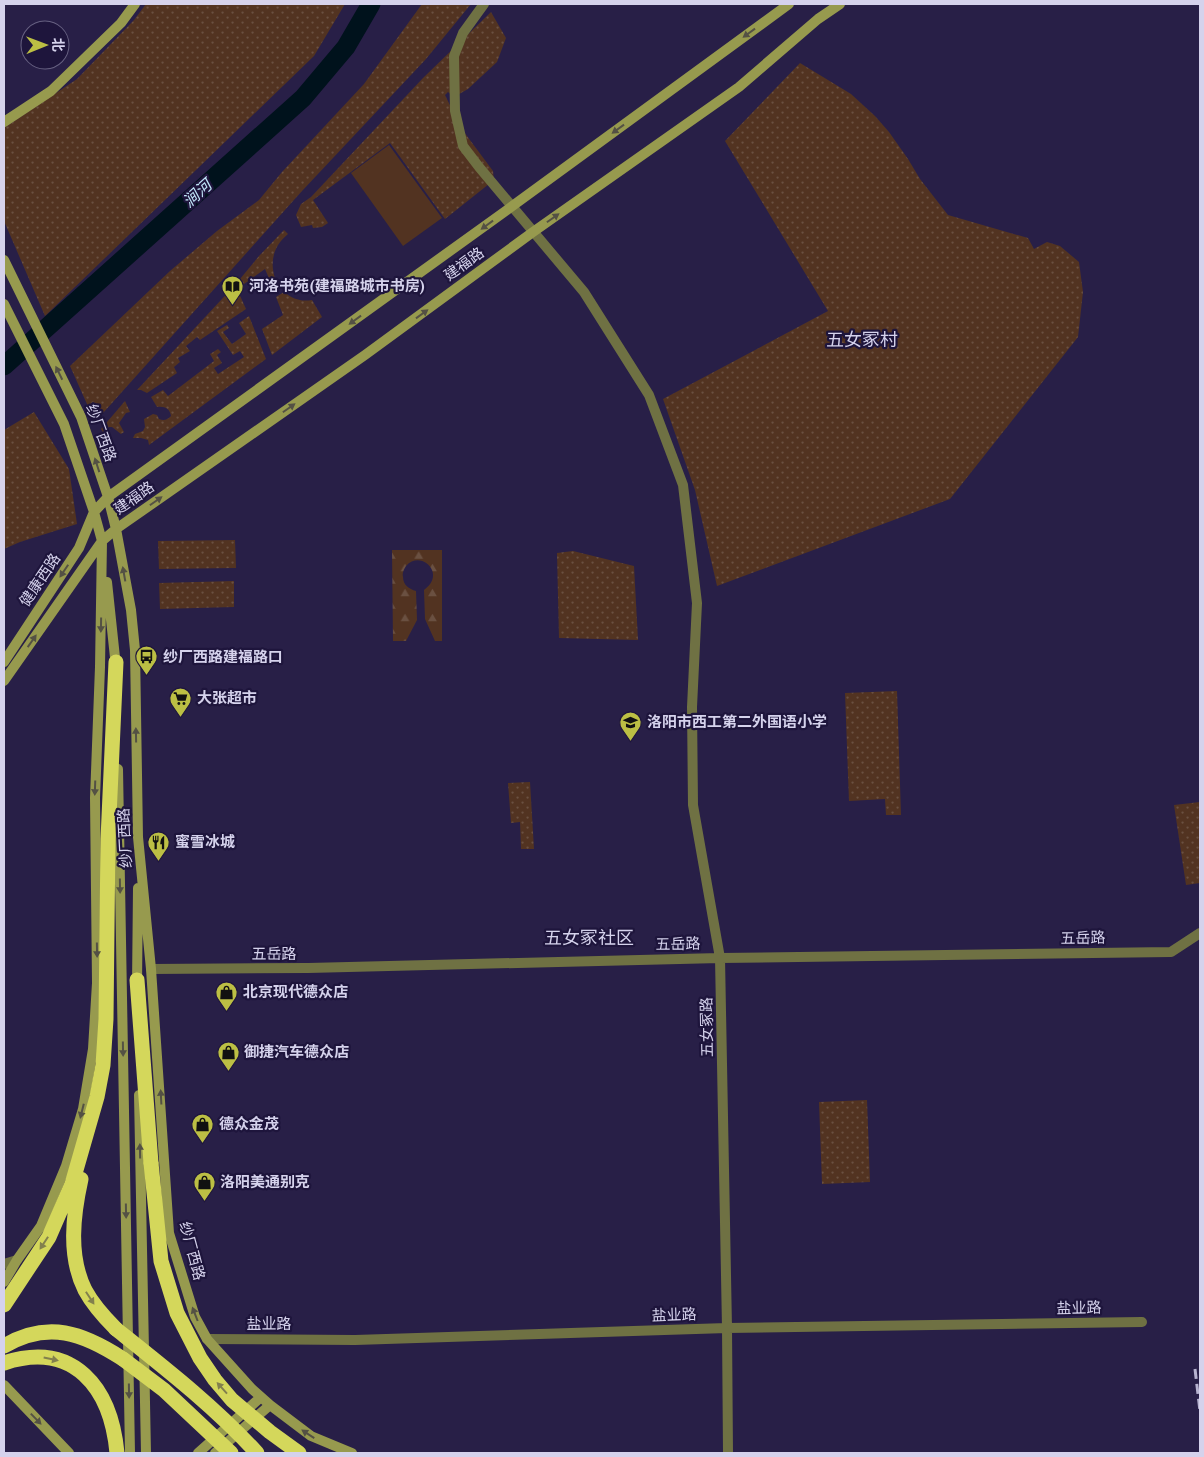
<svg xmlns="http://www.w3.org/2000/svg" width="1204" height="1457" font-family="'Crimson Pro','Noto Sans SC',serif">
  <defs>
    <pattern id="green-dots" width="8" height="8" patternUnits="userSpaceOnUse" patternTransform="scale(1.25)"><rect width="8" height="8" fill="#523321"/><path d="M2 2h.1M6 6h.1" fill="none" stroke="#6a5041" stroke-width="1.8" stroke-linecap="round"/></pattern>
    <pattern id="forest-firs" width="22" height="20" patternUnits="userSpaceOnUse" patternTransform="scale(1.25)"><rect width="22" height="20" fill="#523321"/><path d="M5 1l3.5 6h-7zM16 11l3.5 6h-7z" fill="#6a5041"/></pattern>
  </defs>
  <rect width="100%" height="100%" fill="#281f47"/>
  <path fill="url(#green-dots)" d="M146 4H345L314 56 45 316 4 221V128L77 79 134 20Z
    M422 4H471L426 59 302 191 95 422 70 366 170 271 217 231 259 200 282 172 364 84Z
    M491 12 506 38 497 62 468 89 454 97 448 92 445 95 461 128 493 171 494 180 445 219 390 143 313 200 328 223 322 227 313 228 312 225 301 227 296 215 301 204 311 197 423 78Z
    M800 63 851 94 875 116 889 132 908 159 920 179 948 215 1028 238 1034 249 1047 242 1060 246 1079 262 1083 292 1078 337 950 499 717 586 695 490 663 399 828 311 725 141Z
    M284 230 288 234C273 246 269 263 276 281L271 283 265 269 237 289 246 309 200 340 197 337 186 346 190 351 178 358 180 362 174 367 177 373 147 393 141 390H137L235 285 259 256Z
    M284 292C293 299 301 302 312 300L322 317 272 355 262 329 283 315 276 297Z
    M249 316 266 359 149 445 148 440 141 438H133L135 434 143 431 145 427 144 419 153 414 157 415 159 419C164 421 167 420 171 416 170 409 165 406 157 407L151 397 163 390 168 396 214 361 210 354 218 349 221 352 217 355 222 363 214 368 218 374 244 357 240 351 233 355 217 331 227 325 229 328 223 332 232 344 246 334 239 323Z
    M125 401 130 412 126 413 119 423 124 432 121 434 112 427H109L103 432 101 429Z
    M34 412 69 469 77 524 20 542 4 549V430Z
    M235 540 236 568 159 569 158 541Z
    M573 551 634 566 638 640 559 638 557 553Z
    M234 581V607L160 609 159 583Z
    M897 691 901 815H886L885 799 849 801 845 693Z
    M530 782 534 849H521L520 822 511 823 508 783Z
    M1200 802V883L1186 885 1174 805Z
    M867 1100 870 1182 822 1184 819 1102Z"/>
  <path fill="url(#forest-firs)" d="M392 550H442V641H435L425 619 424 590C447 574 421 549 406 566 404 569 402 573 403 577 403 585 409 589 416 591L417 620 406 641H393Z"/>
  <path fill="#523321" d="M389 145 442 218 403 246 351 173Z"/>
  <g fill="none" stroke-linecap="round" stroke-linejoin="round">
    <path stroke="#00121c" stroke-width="19" d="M4 366 303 98 346 47 371 4"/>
    <path stroke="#6f7143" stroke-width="10" d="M484 4 463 33 454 56 455 111 463 146 479 167 584 292 649 395 683 485 697 603 692 707 693 805 720 958 727 1328 728 1453
      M151 969 308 968 720 958 1171 952 1200 933
      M4 1264 17 1260
      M207 1339 355 1340 727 1328 1142 1322"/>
    <path stroke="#979a4e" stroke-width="10" d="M4 122 51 91 121 23 135 4
      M4 260 81 417 108 497 116 529 131 610 135 650 138 837 151 969 169 1233 195 1317 207 1339 252 1389 270 1405 311 1436 352 1453
      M4 304 64 424 94 512 102 541 100 667 95 798 97 983 93 1049 83 1109 66 1166 41 1226 17 1260 4 1282
      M107 582 116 667
      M4 662 79 548 94 512 108 497 507 210 789 4
      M4 681 102 541 116 529 365 355 533 232 739 87 818 19 840 4
      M118 769 130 1453
      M137 985 138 888
      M139 1095 146 1453
      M4 1385 69 1453
      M198 1453 261 1397
      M215 1453 270 1405"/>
    <path stroke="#d4d75b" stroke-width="15" d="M137 980 151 1163
      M81 1179C73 1215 68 1256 85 1290 93 1305 104 1317 116 1329
      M4 1305 49 1237 72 1184 97 1097 103 1065 106 1019 108 839 116 662
      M4 1346C48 1320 83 1333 123 1359
      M4 1363C74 1340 111 1388 117 1453"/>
    <path stroke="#b7b3d0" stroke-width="3" stroke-dasharray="10 5" stroke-linecap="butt" d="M1195 1369 1200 1411"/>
    <path stroke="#d4d75b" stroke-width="15" d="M151 1163 161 1261 177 1313 200 1358 215 1380 232 1400 270 1432 299 1453
      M116 1329C165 1368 215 1407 257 1453
      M123 1359 164 1390 231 1453"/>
  </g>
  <defs><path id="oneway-solid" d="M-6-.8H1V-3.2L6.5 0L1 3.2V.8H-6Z" transform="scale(1.25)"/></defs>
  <g fill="#545144">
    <use href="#oneway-solid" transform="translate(749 33) rotate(144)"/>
    <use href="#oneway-solid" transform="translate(618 129) rotate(144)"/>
    <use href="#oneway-solid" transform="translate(553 218) rotate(-35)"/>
    <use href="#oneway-solid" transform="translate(487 225) rotate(144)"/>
    <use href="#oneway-solid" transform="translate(422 314) rotate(-36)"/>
    <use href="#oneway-solid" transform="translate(355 320) rotate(144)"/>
    <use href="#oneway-solid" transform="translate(59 373) rotate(-116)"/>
    <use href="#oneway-solid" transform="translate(289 408) rotate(-35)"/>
    <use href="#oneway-solid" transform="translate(97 465) rotate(-108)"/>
    <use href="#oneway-solid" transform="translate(156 501) rotate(-35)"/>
    <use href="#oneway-solid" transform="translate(64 571) rotate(124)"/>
    <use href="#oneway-solid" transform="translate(124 574) rotate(-100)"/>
    <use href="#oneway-solid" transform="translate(101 625) rotate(91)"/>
    <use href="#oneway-solid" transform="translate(32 641) rotate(-55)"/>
    <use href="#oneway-solid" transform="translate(136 735) rotate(-91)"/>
    <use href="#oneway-solid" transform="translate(95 788) rotate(92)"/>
    <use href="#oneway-solid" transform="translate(120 886) rotate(89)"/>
    <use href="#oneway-solid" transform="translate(97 950) rotate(89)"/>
    <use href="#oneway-solid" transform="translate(123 1049) rotate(89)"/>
    <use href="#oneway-solid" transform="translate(161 1097) rotate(-93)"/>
    <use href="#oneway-solid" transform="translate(82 1111) rotate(104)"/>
    <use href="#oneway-solid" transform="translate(140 1151) rotate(-91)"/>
    <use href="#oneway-solid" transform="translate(126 1211) rotate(89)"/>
    <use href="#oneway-solid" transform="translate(195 1314) rotate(-111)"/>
    <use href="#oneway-solid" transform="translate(129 1391) rotate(89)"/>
    <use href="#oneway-solid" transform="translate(36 1419) rotate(46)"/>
    <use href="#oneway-solid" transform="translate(308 1434) rotate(-147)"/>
  </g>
  <g fill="#82804d">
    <use href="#oneway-solid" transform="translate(44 1243) rotate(123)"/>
    <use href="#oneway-solid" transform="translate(90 1298) rotate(57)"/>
    <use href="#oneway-solid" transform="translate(51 1359) rotate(12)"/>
    <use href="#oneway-solid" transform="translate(222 1388) rotate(-132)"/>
  </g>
  <defs>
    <symbol id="library-pin" viewBox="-11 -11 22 30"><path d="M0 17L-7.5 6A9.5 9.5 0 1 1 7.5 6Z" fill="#bcbf44" stroke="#1e153c"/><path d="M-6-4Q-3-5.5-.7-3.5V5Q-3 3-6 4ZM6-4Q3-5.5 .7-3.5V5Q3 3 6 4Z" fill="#111"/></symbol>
    <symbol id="bus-pin" viewBox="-11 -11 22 30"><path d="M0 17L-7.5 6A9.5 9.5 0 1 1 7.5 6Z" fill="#bcbf44" stroke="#1e153c"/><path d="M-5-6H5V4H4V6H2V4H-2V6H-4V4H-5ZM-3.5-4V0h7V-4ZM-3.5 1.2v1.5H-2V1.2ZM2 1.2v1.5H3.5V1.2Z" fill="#111"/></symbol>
    <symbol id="supermarket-pin" viewBox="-11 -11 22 30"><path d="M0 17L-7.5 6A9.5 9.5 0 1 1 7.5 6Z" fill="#bcbf44" stroke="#1e153c"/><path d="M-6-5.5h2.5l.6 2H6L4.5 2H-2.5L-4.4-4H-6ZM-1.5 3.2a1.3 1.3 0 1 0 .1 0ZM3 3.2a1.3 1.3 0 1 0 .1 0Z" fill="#111"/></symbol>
    <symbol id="school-pin" viewBox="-11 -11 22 30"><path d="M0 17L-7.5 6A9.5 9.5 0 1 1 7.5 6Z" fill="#bcbf44" stroke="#1e153c"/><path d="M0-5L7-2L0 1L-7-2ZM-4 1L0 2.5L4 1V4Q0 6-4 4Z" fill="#111"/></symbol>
    <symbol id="restaurant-pin" viewBox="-11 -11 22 30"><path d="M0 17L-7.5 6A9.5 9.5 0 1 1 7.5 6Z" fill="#bcbf44" stroke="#1e153c"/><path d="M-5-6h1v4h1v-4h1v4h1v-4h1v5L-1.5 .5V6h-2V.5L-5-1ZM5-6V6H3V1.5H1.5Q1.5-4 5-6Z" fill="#111"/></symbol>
    <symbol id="shop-pin" viewBox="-11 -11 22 30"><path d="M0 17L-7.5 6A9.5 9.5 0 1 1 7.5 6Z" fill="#bcbf44" stroke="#1e153c"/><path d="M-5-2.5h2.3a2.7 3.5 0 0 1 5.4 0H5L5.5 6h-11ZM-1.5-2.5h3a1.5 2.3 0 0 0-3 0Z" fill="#111"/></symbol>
  </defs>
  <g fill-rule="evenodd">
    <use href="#library-pin" x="220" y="274" width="25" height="34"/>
    <use href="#bus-pin" x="134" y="644" width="25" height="34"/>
    <use href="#supermarket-pin" x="168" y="686" width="25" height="34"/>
    <use href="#school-pin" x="618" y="710" width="25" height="34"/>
    <use href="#restaurant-pin" x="146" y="830" width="25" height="34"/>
    <use href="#shop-pin" x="214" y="980" width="25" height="34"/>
    <use href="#shop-pin" x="216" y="1040" width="25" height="34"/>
    <use href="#shop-pin" x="190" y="1112" width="25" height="34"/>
    <use href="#shop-pin" x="192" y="1170" width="25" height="34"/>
  </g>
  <g text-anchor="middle" stroke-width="4.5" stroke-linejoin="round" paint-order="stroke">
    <g font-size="15" fill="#d5d2ec" stroke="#1e153c">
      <text transform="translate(464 264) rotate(-36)" y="5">建福路</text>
      <text transform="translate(101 433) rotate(70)" y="5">纱厂西路</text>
      <text transform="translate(134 498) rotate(-35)" y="5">建福路</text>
      <text transform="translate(40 580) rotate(-56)" y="5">健康西路</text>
      <text transform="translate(125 838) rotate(-93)" y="5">纱厂西路</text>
      <text transform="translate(1083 938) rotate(-1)" y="5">五岳路</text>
      <text transform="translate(678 944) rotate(-1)" y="5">五岳路</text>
      <text x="274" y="959">五岳路</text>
      <text transform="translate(707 1027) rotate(-91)" y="5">五女冢路</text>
      <text transform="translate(192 1251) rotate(75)" y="5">纱厂西路</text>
      <text transform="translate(1079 1308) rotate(-1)" y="5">盐业路</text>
      <text transform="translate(674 1315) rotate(-2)" y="5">盐业路</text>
      <text x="269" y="1329">盐业路</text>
    </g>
    <g font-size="15" font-weight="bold" fill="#d5d2ec" stroke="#1e153c" text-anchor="start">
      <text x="249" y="291">河洛书苑(建福路城市书房)</text>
      <text x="163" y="662">纱厂西路建福路口</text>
      <text x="197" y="703">大张超市</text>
      <text x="647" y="727">洛阳市西工第二外国语小学</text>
      <text x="175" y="847">蜜雪冰城</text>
      <text x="243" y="997">北京现代德众店</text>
      <text x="244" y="1057">御捷汽车德众店</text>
      <text x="219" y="1129">德众金茂</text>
      <text x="220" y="1187">洛阳美通别克</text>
    </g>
    <g font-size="16" font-style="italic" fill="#c1e6f9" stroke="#1e153c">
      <text transform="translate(197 193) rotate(-42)" y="6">涧河</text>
    </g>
    <g font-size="18" fill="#d5d2ec" stroke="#1e153c">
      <text x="862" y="346">五女冢村</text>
      <text x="589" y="944">五女冢社区</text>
    </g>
  </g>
  <rect width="1204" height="1457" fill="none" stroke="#d5d2ec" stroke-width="10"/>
  <g transform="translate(45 45) rotate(89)"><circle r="24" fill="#1e153c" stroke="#676182"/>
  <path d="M0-4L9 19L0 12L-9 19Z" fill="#bcbf44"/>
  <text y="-8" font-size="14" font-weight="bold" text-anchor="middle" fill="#d5d2ec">北</text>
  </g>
</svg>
